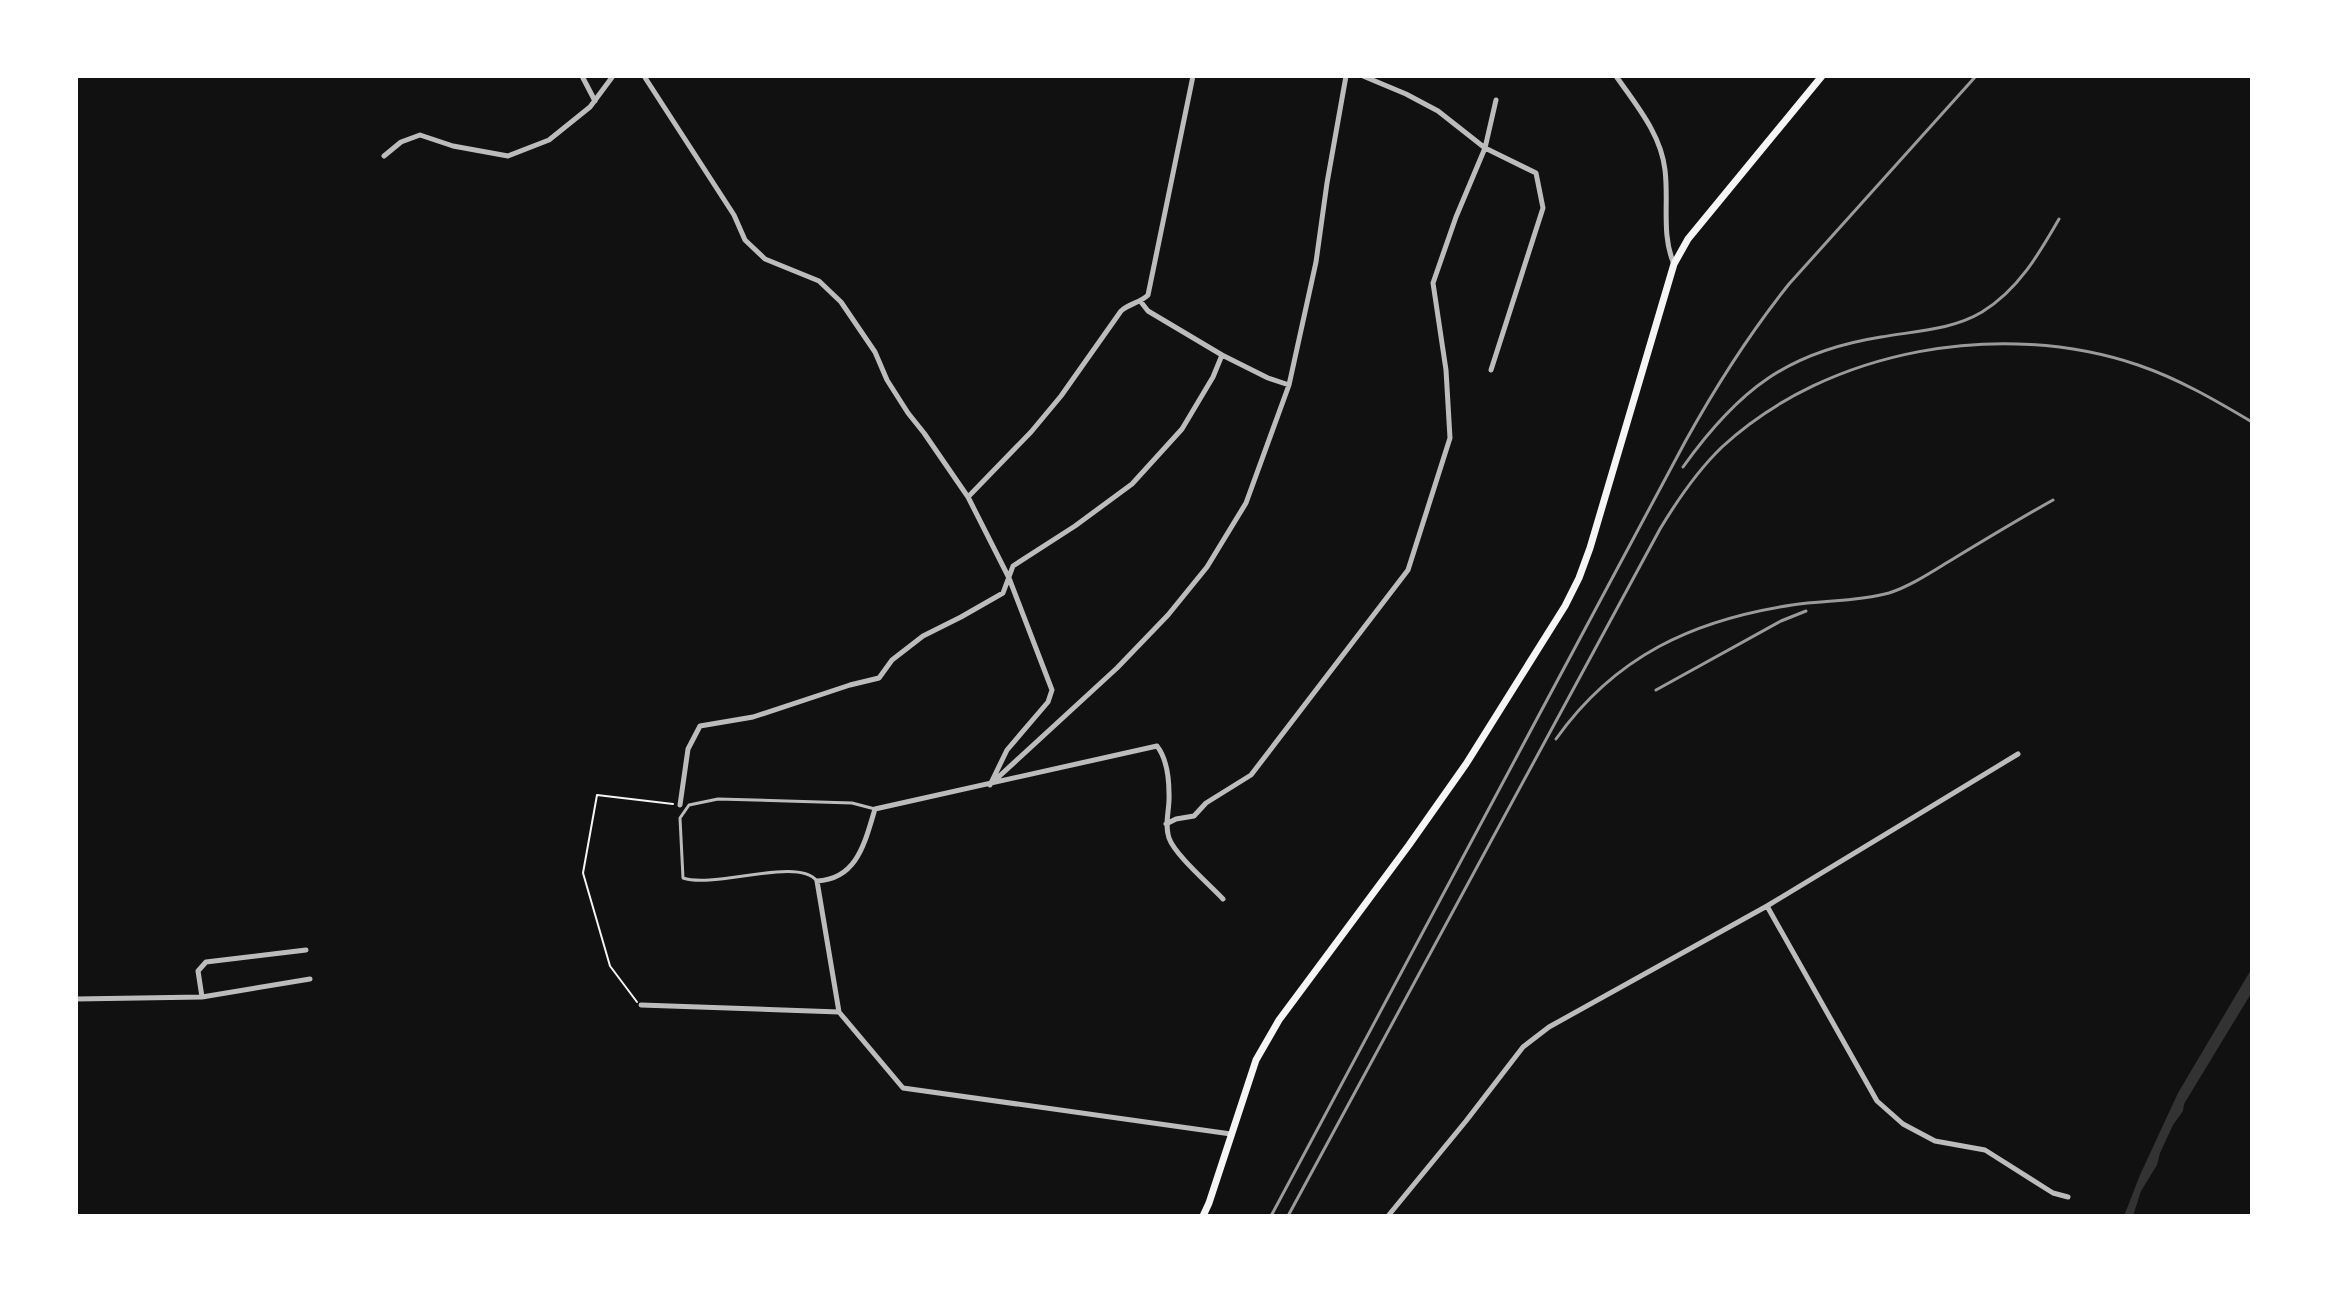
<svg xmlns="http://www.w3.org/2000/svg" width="2328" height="1292" font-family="'PT Sans',sans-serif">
  <rect width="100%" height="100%" fill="#111"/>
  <path fill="#333" d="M2252 968V992L2184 1104 2183 1111 2173 1125 2160 1153 2157 1165 2141 1191 2133 1216H2124L2140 1175 2178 1093Z"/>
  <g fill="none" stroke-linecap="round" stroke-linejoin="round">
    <path stroke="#f5f5f5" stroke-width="2" d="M637 1002 610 966 583 873 597 795 673 804"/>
    <path stroke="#bcbcbc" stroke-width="3" d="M817 881C798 856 715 889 683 878L680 818 689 805 718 799 852 803 875 809"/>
    <path stroke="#bcbcbc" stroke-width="5" d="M582 76 595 101
      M644 76 734 215 745 240 765 259 819 281 841 302 875 352 887 380 908 413 924 433 968 497 1009 578 1052 690 1048 702 1007 750 990 785
      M1363 76 1406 94 1438 111 1485 148 1536 173 1543 208 1491 370
      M1616 76C1636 105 1661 134 1665 170 1669 201 1661 235 1674 264
      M384 156 401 142 420 135 453 146 508 156 549 140 590 107 613 76
      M1141 302 1148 311 1222 355
      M968 497 1031 432 1061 396 1121 311C1130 303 1140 303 1148 295L1193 76
      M993 782 1117 668 1168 615 1207 567 1246 503 1289 385 1316 262 1327 183 1346 76
      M680 805 688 749 700 726 753 717 850 685 879 678 892 660 923 636 961 617 1003 593 1013 566 1075 526 1132 484 1182 429 1213 377 1222 355 1268 378 1289 385
      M1166 824 1176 819 1194 816 1206 803 1251 775 1408 570 1450 438 1446 370 1433 283 1456 217 1485 148 1496 100
      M1767 906 1877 1101 1903 1124 1935 1141 1985 1150 2053 1193 2068 1197
      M202 997 310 979
      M76 999 202 997 198 971 206 962 306 950
      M641 1005 839 1012 903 1088 1231 1134
      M839 1012 817 881C858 879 865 841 875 809L1157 746C1167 759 1169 778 1169 794 1170 809 1164 823 1169 838 1175 855 1209 884 1223 899
      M1388 1216 1466 1121 1523 1047 1549 1027 1767 906 2018 754"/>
    <path stroke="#f5f5f5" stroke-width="7" d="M1203 1216 1209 1203 1256 1060 1279 1020 1409 845 1466 764 1565 606 1579 578 1590 548 1674 264 1688 239 1822 76"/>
    <path stroke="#9a9a9a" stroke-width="3" d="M1683 467C1738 390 1787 352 1881 337 1915 331 1952 330 1982 312 2018 290 2039 254 2059 219
      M1656 690 1781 621 1806 611
      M1556 739C1615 656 1693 620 1792 605 1824 600 1857 602 1889 593 1911 586 1933 571 1953 559 1986 539 2019 519 2053 500
      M1271 1216 1685 442C1716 386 1749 334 1789 284L1976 76
      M1288 1216 1660 529C1678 499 1697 471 1722 447 1829 348 2002 319 2138 365 2179 379 2215 400 2252 422"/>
  </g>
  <rect width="2328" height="1292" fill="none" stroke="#ffffff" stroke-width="156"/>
</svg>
